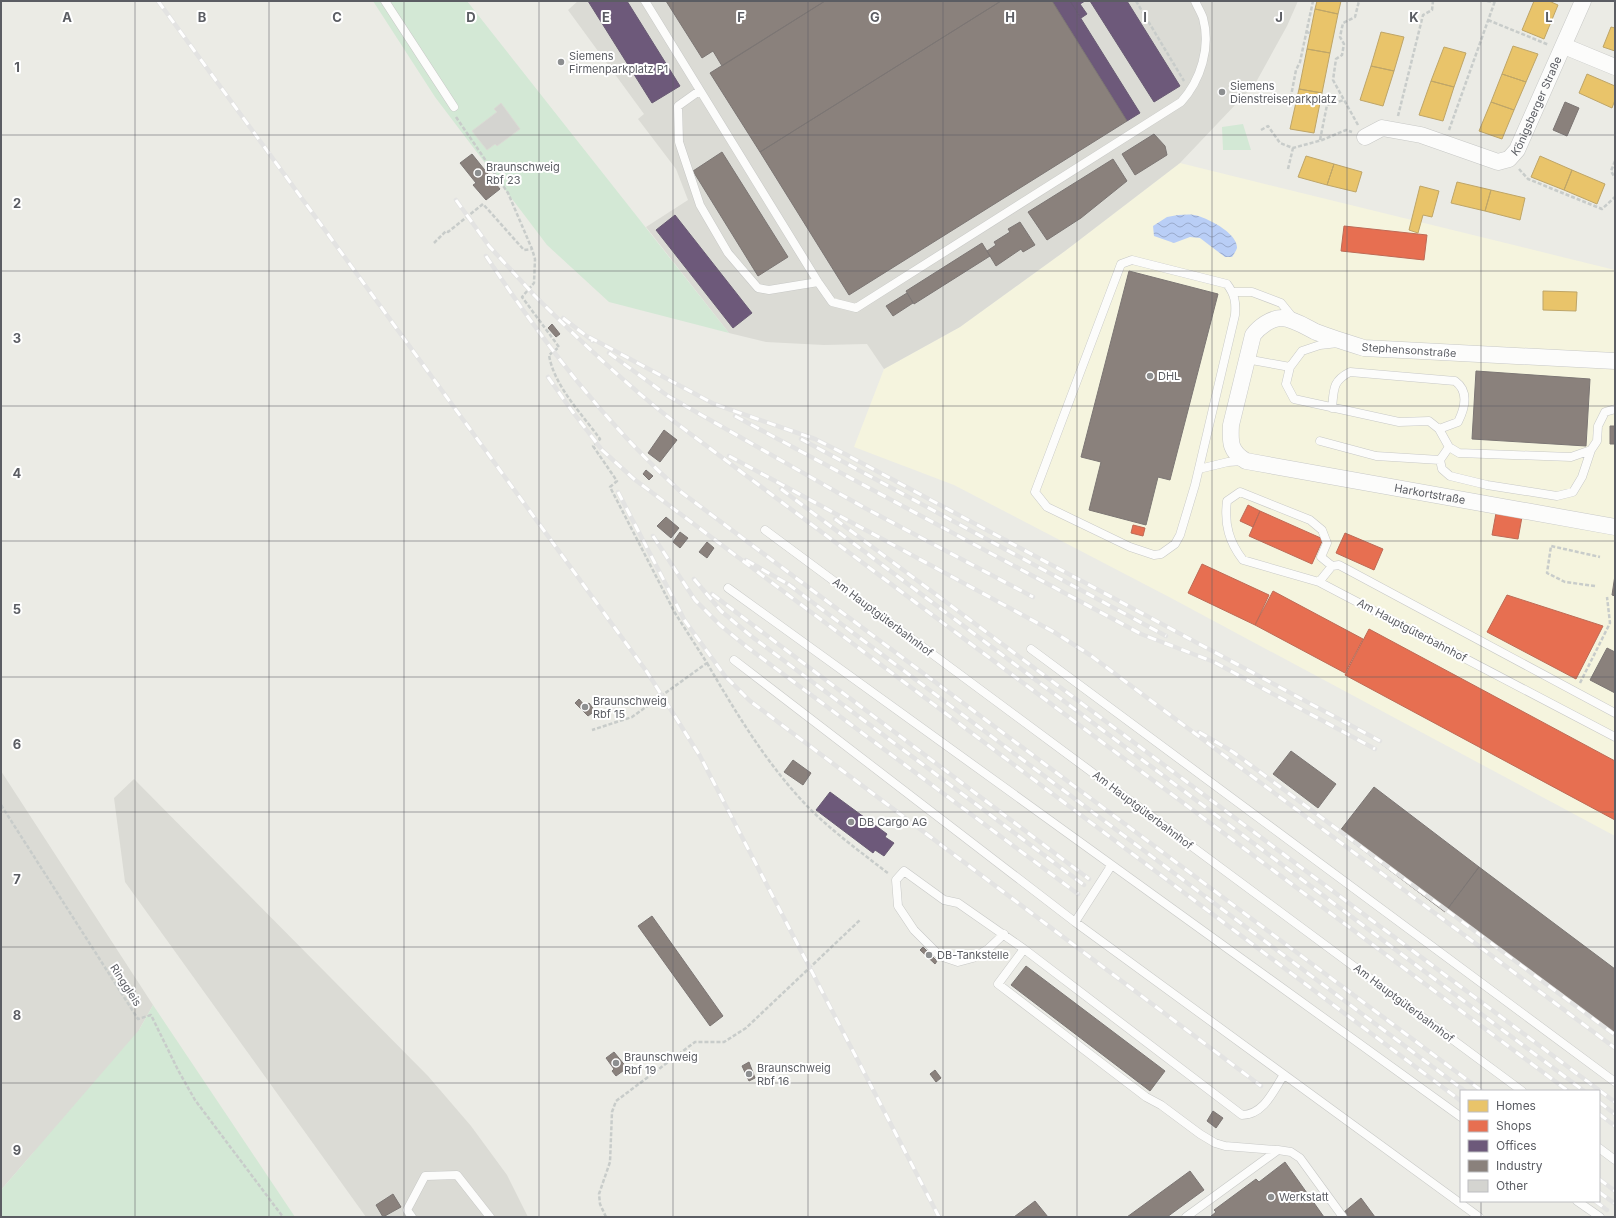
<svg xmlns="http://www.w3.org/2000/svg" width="1616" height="1218" font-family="Inter,sans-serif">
  <defs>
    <pattern id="water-waves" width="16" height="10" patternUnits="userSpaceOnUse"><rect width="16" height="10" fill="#b9cef6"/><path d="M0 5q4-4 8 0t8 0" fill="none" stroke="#99aacb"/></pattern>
  </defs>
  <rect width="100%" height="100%" fill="#ebebe5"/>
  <path fill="#f5f4de" d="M1180 163 1615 270V836L1171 598 954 485 854 447 884 369 960 327 1065 251Z"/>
  <path fill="#dbdbd5" d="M578 1H1298L1287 26 1255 84 1180 163 1065 251 960 327 884 369 867 344 824 345 766 342 729 333 646 227 688 200 676 169 638 119 644 114 568 10Z
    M1 771 153 1005 139 1030 163 1073 33 1153 1 1190Z
    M134 779 428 1076 471 1126 507 1175 528 1217H366L125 882 114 798Z"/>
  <path fill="#d3e8d5" d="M373 1H467L729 333 609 302 547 245 435 97Z
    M1243 124 1251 150H1223L1222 127Z
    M153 1005 295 1217H1V1190L139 1030Z"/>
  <path fill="url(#water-waves)" d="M1178 215C1183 215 1189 214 1194 215 1206 217 1238 233 1237 248 1236 251 1234 254 1232 257H1225L1200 238 1190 237 1174 243 1154 236 1153 226 1167 217Z"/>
  <path fill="#e9c46a" stroke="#bea568" d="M1317 1H1341L1338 14 1315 9Z
    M1534 1H1549L1558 5 1544 39 1522 30Z
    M1315 9 1338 14 1330 53 1307 49Z
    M1611 27 1615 28V51L1603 47Z
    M1381 32 1404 37 1394 71 1371 66Z
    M1513 46 1538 54 1526 82 1502 74Z
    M1444 47 1466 53 1454 87 1431 81Z
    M1307 49 1330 53 1322 93 1299 89Z
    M1371 66 1394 71 1383 106 1360 100Z
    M1502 74 1526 82 1514 110 1491 102Z
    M1587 74 1615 86V100L1612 108 1579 93Z
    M1431 81 1454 87 1443 121 1419 115Z
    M1299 89 1322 93 1314 133 1290 129Z
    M1491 102 1514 110 1502 139 1479 131Z
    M1306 156 1334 164 1327 185 1298 177Z
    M1540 156 1572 170 1564 190 1531 177Z
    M1334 164 1362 172 1356 192 1327 185Z
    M1572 170 1605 184 1597 204 1564 190Z
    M1457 182 1491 190 1485 211 1451 203Z
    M1420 186 1439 191 1432 217 1423 215 1418 233 1409 230Z
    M1491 190 1525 198 1520 220 1485 211Z
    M1543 291 1577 292 1576 311 1543 310Z"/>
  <path fill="#e76f51" stroke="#bd6a56" d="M1344 226 1427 235 1424 260 1341 251Z
    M1248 505 1260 511 1253 527 1240 521Z
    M1260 511 1323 539 1312 564 1249 536Z
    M1496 513 1522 517 1518 539 1492 535Z
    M1133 525 1145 528 1143 536 1131 533Z
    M1345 533 1383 549 1374 570 1336 553Z
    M1202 564 1269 595 1255 625 1188 593Z
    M1273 591 1363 639 1345 673 1255 625Z
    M1507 595 1603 626 1576 679 1487 632Z
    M1369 629 1615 761V820L1345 675Z"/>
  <path fill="#6d597a" stroke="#685a73" d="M588 1H627L680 86 652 103Z
    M1052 1H1070L1140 113 1127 121Z
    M1070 1H1085L1080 4 1087 14 1081 18Z
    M1090 1H1127L1180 86 1154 102Z
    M675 215 752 313 733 328 656 230Z
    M830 792 887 834 885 837 894 843 884 856 875 850 873 853 816 810Z"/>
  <path fill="#8a817c" stroke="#7c7674" d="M666 1H825L722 66 713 51 702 58Z
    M825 1H1001L760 152 710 73Z
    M1001 1H1052L1127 121 849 295 760 152Z
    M1565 102 1579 108 1567 136 1553 130Z
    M1154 134 1165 146 1167 155 1135 175 1122 154Z
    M722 152 788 257 758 276 693 171Z
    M472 154 500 189 486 200 473 185 476 183 460 163Z
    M1113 159 1127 181 1081 218 1047 240 1028 212Z
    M1020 222 1035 245 1023 252 1021 249 996 266 987 251 996 245 994 242 1010 232 1008 229Z
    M982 243 990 256 914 304 906 291Z
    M1129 271 1218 294 1170 480 1158 477 1146 525 1089 510 1101 462 1081 457Z
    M907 293 913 303 893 316 886 306Z
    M552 324 560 334 556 337 548 328Z
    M1476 371 1590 379 1586 446 1472 439Z
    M1610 426H1615V444H1610Z
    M664 430 677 440 660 462 648 453Z
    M646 470 653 476 649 480 643 474Z
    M666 517 679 528 671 538 657 526Z
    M680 532 688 538 680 548 673 542Z
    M707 542 714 548 707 558 699 552Z
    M1615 575V596L1612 595Z
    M1607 648 1615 652V693L1590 680Z
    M579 699 585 706 589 703 595 711 588 716 575 703Z
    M1291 751 1336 784 1318 808 1273 774Z
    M793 760 811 773 803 785 784 772Z
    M1374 787 1479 867 1445 912 1339 832Z
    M1479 867 1615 969V1036L1447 910Z
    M652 916 723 1016 710 1026 638 926Z
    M923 947 937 961 935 964 920 950Z
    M1026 966 1165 1071 1150 1091 1011 985Z
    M614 1052 627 1068 616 1076 612 1071 614 1069 606 1058Z
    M749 1062 755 1078 749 1081 742 1066Z
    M935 1070 941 1078 936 1082 930 1074Z
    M1213 1111 1223 1118 1216 1128 1207 1121Z
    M1285 1162 1324 1217H1210L1216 1212 1214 1210 1256 1179 1259 1182Z
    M1190 1171 1204 1190 1167 1217H1127Z
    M393 1194 401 1207 383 1217 376 1205Z
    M1361 1198 1375 1217H1348L1344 1212Z
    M1035 1201 1048 1217H1014Z"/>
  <path fill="#d4d4d0" stroke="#dadad4" d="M501 103 520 129 497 146 495 144 487 150 472 131 497 112 494 109Z"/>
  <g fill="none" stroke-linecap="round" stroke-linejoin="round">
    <defs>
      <path id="lane" d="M385 1 454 107
        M645 1 818 282 832 302 856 308 1181 102C1201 80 1211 47 1203 18 1201 12 1197 6 1195 1
        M699 91 678 106 679 142 700 205 728 253 758 288 769 290 818 282
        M1132 260 1227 284C1235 295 1236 302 1235 315L1195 485 1180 535 1175 544 1161 554 1154 555 1130 547 1047 507 1035 492 1121 264Z
        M1233 292H1252L1281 303 1294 319
        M1338 343 1320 345 1302 351 1290 367 1286 384 1294 399 1399 422 1429 421 1439 429 1449 447 1459 453 1571 457 1591 450 1597 441 1598 426 1605 412 1615 409
        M1246 359 1290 367
        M1332 408C1334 390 1332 381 1350 372L1455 381C1469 391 1465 408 1458 422L1439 429
        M1320 441 1376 456 1440 460
        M1449 447 1440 460 1442 469 1450 476 1487 485 1557 496 1573 492 1582 477 1591 450
        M1199 469 1228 462 1243 461
        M765 530 1522 1091
        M1332 566 1321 557 1327 543 1322 530 1310 520 1240 492 1227 501C1224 524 1229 542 1243 560L1319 582 1615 737
        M1319 582 1332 566 1339 565 1615 713
        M728 588 1461 1117
        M1031 649 1615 1082
        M734 660 1075 922 1479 1217
        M1075 922 1111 866
        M1004 934 988 949 973 958 958 962 940 956 914 930 898 906 896 880 904 871 944 900 958 903 1024 949 1242 1115C1263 1115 1273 1092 1283 1076
        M1024 949 998 984 1146 1097 1161 1105 1200 1134 1215 1143 1225 1146 1276 1150
        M1599 1148 1615 1160
        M1577 1201 1600 1217
        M412 1217 407 1210 425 1176 457 1175 490 1217
        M1186 1217 1278 1150 1291 1152 1300 1158 1343 1217"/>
      <g id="street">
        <path d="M1564 46 1615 67"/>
        <path id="s1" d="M1365 137 1382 128 1421 135 1498 162 1509 159 1517 150 1583 1"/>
        <path id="s2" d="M1615 361 1364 348C1348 343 1332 338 1316 332 1306 327 1294 319 1282 318 1271 318 1259 327 1253 335L1231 425C1230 442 1230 452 1246 461L1615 527"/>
      </g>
    </defs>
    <use href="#lane" stroke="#c7c8c6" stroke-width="9"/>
    <use href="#street" stroke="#c7c8c6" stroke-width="17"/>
    <path stroke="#c8ccca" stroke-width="2.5" stroke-dasharray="4 2" stroke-linecap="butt" d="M1136 1 1184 81
      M1487 1 1494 2
      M1488 20 1549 45
      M1306 32 1310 33
      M1296 102 1291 96 1296 70 1300 62 1313 1
      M1398 116 1423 15 1432 10 1433 1
      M456 117 508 193 532 249 535 259 534 283 522 297 559 347 549 355C554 386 582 414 600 439L593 446 617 481 610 487 675 613 707 663 632 717 592 730
      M1358 125 1333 80 1336 59 1342 55 1344 44 1340 37 1343 23 1355 17 1359 1
      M1261 130 1268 126 1280 143 1293 148 1322 140 1346 130 1352 132
      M1449 130 1495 1
      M1320 140 1327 105 1344 100
      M1615 161 1611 171 1615 178
      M1288 169 1293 148
      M1519 169 1528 179 1602 209 1615 197
      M434 243 446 231 448 232 483 204 524 250 532 249
      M1595 586 1565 582 1547 573 1551 546 1600 557
      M707 663C736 713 768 766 809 808 833 832 862 853 889 874
      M1580 683 1610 623 1607 597
      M1 805 138 1019 151 1015 178 1070 195 1100 283 1217
      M606 1217 600 1204 599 1194 610 1162 612 1112 616 1101 695 1042H724L746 1028 860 920"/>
    <use href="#lane" stroke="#fcfcfb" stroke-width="8"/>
    <use href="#street" stroke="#fcfcfb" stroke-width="16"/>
    <defs>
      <path id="rail" d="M158 1 647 672 700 756 939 1217
        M456 200 489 246 536 297
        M486 256C543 342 605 423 681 492L1482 1091
        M533 294C576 337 620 379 668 417L1568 1091
        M563 318 593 341
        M589 337 714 404 815 439 845 454 1380 741
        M609 353 668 396 863 507 1033 597
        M548 377 572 411 602 450 634 479 1461 1101
        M735 416 1141 634 1214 662 1375 749
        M801 439 1166 636
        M729 456 1054 632 1090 655 1615 1048
        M781 489 1584 1091
        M618 492 685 621 725 676 750 701 1261 1086
        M835 519 1615 1102
        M653 536 695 600 720 625 747 647 1078 894
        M746 560 793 587
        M694 579 721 611 751 636 1084 885
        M788 584 1465 1091
        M712 594 1089 879
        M1199 732 1233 752 1615 1035
        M1599 1102 1615 1114
        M1599 1114 1615 1126
        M1599 1179 1615 1191
        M1599 1192 1614 1203
        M1595 1201 1607 1210"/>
    </defs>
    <use href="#rail" stroke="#e3e3e2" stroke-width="4.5"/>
    <use href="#rail" stroke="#fff" stroke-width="3" stroke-dasharray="9" stroke-linecap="butt"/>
  </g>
  <path fill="none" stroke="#5b5d63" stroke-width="1" stroke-opacity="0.55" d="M135 1V1217M269 1V1217M404 1V1217M539 1V1217M673 1V1217M808 1V1217M943 1V1217M1077 1V1217M1212 1V1217M1347 1V1217M1481 1V1091M1 135H1615M1 271H1615M1 406H1615M1 541H1615M1 677H1615M1 812H1615M1 947H1615M1 1083H1615M1481 1201V1217"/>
  <g fill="#8d8f90" stroke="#fff" stroke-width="1.5">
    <circle cx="561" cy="62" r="4"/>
    <circle cx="1222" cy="92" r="4"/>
    <circle cx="478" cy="173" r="4"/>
    <circle cx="1150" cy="376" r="4"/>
    <circle cx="585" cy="707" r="4"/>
    <circle cx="851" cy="822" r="4"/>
    <circle cx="929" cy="955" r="4"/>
    <circle cx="616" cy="1063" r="4"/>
    <circle cx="749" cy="1074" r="4"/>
    <circle cx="1271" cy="1197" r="4"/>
  </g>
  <g text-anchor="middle" stroke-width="4" stroke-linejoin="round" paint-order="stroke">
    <g font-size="11" fill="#5b5d63" stroke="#fff" text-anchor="start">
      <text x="569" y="60">Siemens<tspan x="569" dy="13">Firmenparkplatz P1</tspan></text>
      <text x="1230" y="90">Siemens<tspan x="1230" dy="13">Dienstreiseparkplatz</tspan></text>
      <text x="486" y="171">Braunschweig<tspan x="486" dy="13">Rbf 23</tspan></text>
      <text x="1158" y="380">DHL</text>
      <text x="593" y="705">Braunschweig<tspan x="593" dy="13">Rbf 15</tspan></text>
      <text x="859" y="826">DB Cargo AG</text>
      <text x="937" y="959">DB-Tankstelle</text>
      <text x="624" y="1061">Braunschweig<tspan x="624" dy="13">Rbf 19</tspan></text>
      <text x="757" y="1072">Braunschweig<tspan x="757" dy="13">Rbf 16</tspan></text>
      <text x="1279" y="1201">Werkstatt</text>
    </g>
    <g font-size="11" fill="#5b5d63" stroke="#fff">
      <text dy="4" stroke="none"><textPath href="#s1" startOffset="212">Königsberger Straße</textPath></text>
      <text transform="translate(1409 350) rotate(4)" y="4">Stephensonstraße</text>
      <text dy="4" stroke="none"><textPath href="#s2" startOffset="695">Harkortstraße</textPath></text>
      <text transform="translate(883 617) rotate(37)" y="4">Am Hauptgüterbahnhof</text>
      <text transform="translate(1412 630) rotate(28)" y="4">Am Hauptgüterbahnhof</text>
      <text transform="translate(1143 810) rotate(37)" y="4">Am Hauptgüterbahnhof</text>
      <text transform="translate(126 985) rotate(57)" y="4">Ringgleis</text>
      <text transform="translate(1404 1003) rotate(37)" y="4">Am Hauptgüterbahnhof</text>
    </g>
  </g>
  <g font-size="13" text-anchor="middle" font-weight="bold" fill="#5b5d63" stroke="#fff" stroke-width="4" stroke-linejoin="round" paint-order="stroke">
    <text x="67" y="22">A</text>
    <text x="202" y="22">B</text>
    <text x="337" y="22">C</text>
    <text x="471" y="22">D</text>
    <text x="606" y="22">E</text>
    <text x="741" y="22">F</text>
    <text x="875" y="22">G</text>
    <text x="1010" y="22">H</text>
    <text x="1145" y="22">I</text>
    <text x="1279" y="22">J</text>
    <text x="1414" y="22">K</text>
    <text x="1549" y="22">L</text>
    <text x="17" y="72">1</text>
    <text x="17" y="208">2</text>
    <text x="17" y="343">3</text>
    <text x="17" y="478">4</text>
    <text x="17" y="614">5</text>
    <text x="17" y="749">6</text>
    <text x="17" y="884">7</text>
    <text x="17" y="1020">8</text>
    <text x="17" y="1155">9</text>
  </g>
  <rect width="1616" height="1218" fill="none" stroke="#5b5d63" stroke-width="4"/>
  <rect x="1460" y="1090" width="140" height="112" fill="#ffffff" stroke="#bdbec1"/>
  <rect x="1468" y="1100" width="20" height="12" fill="#e9c46a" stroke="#bdbec1"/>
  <text x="1496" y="1110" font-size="12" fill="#5b5d63">Homes</text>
  <rect x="1468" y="1120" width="20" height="12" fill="#e76f51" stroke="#bdbec1"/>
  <text x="1496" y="1130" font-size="12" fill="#5b5d63">Shops</text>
  <rect x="1468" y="1140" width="20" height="12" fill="#6d597a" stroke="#bdbec1"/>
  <text x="1496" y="1150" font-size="12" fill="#5b5d63">Offices</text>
  <rect x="1468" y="1160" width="20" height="12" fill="#8a817c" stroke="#bdbec1"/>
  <text x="1496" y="1170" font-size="12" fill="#5b5d63">Industry</text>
  <rect x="1468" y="1180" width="20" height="12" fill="#d4d4d0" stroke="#bdbec1"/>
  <text x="1496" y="1190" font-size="12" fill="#5b5d63">Other</text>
</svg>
